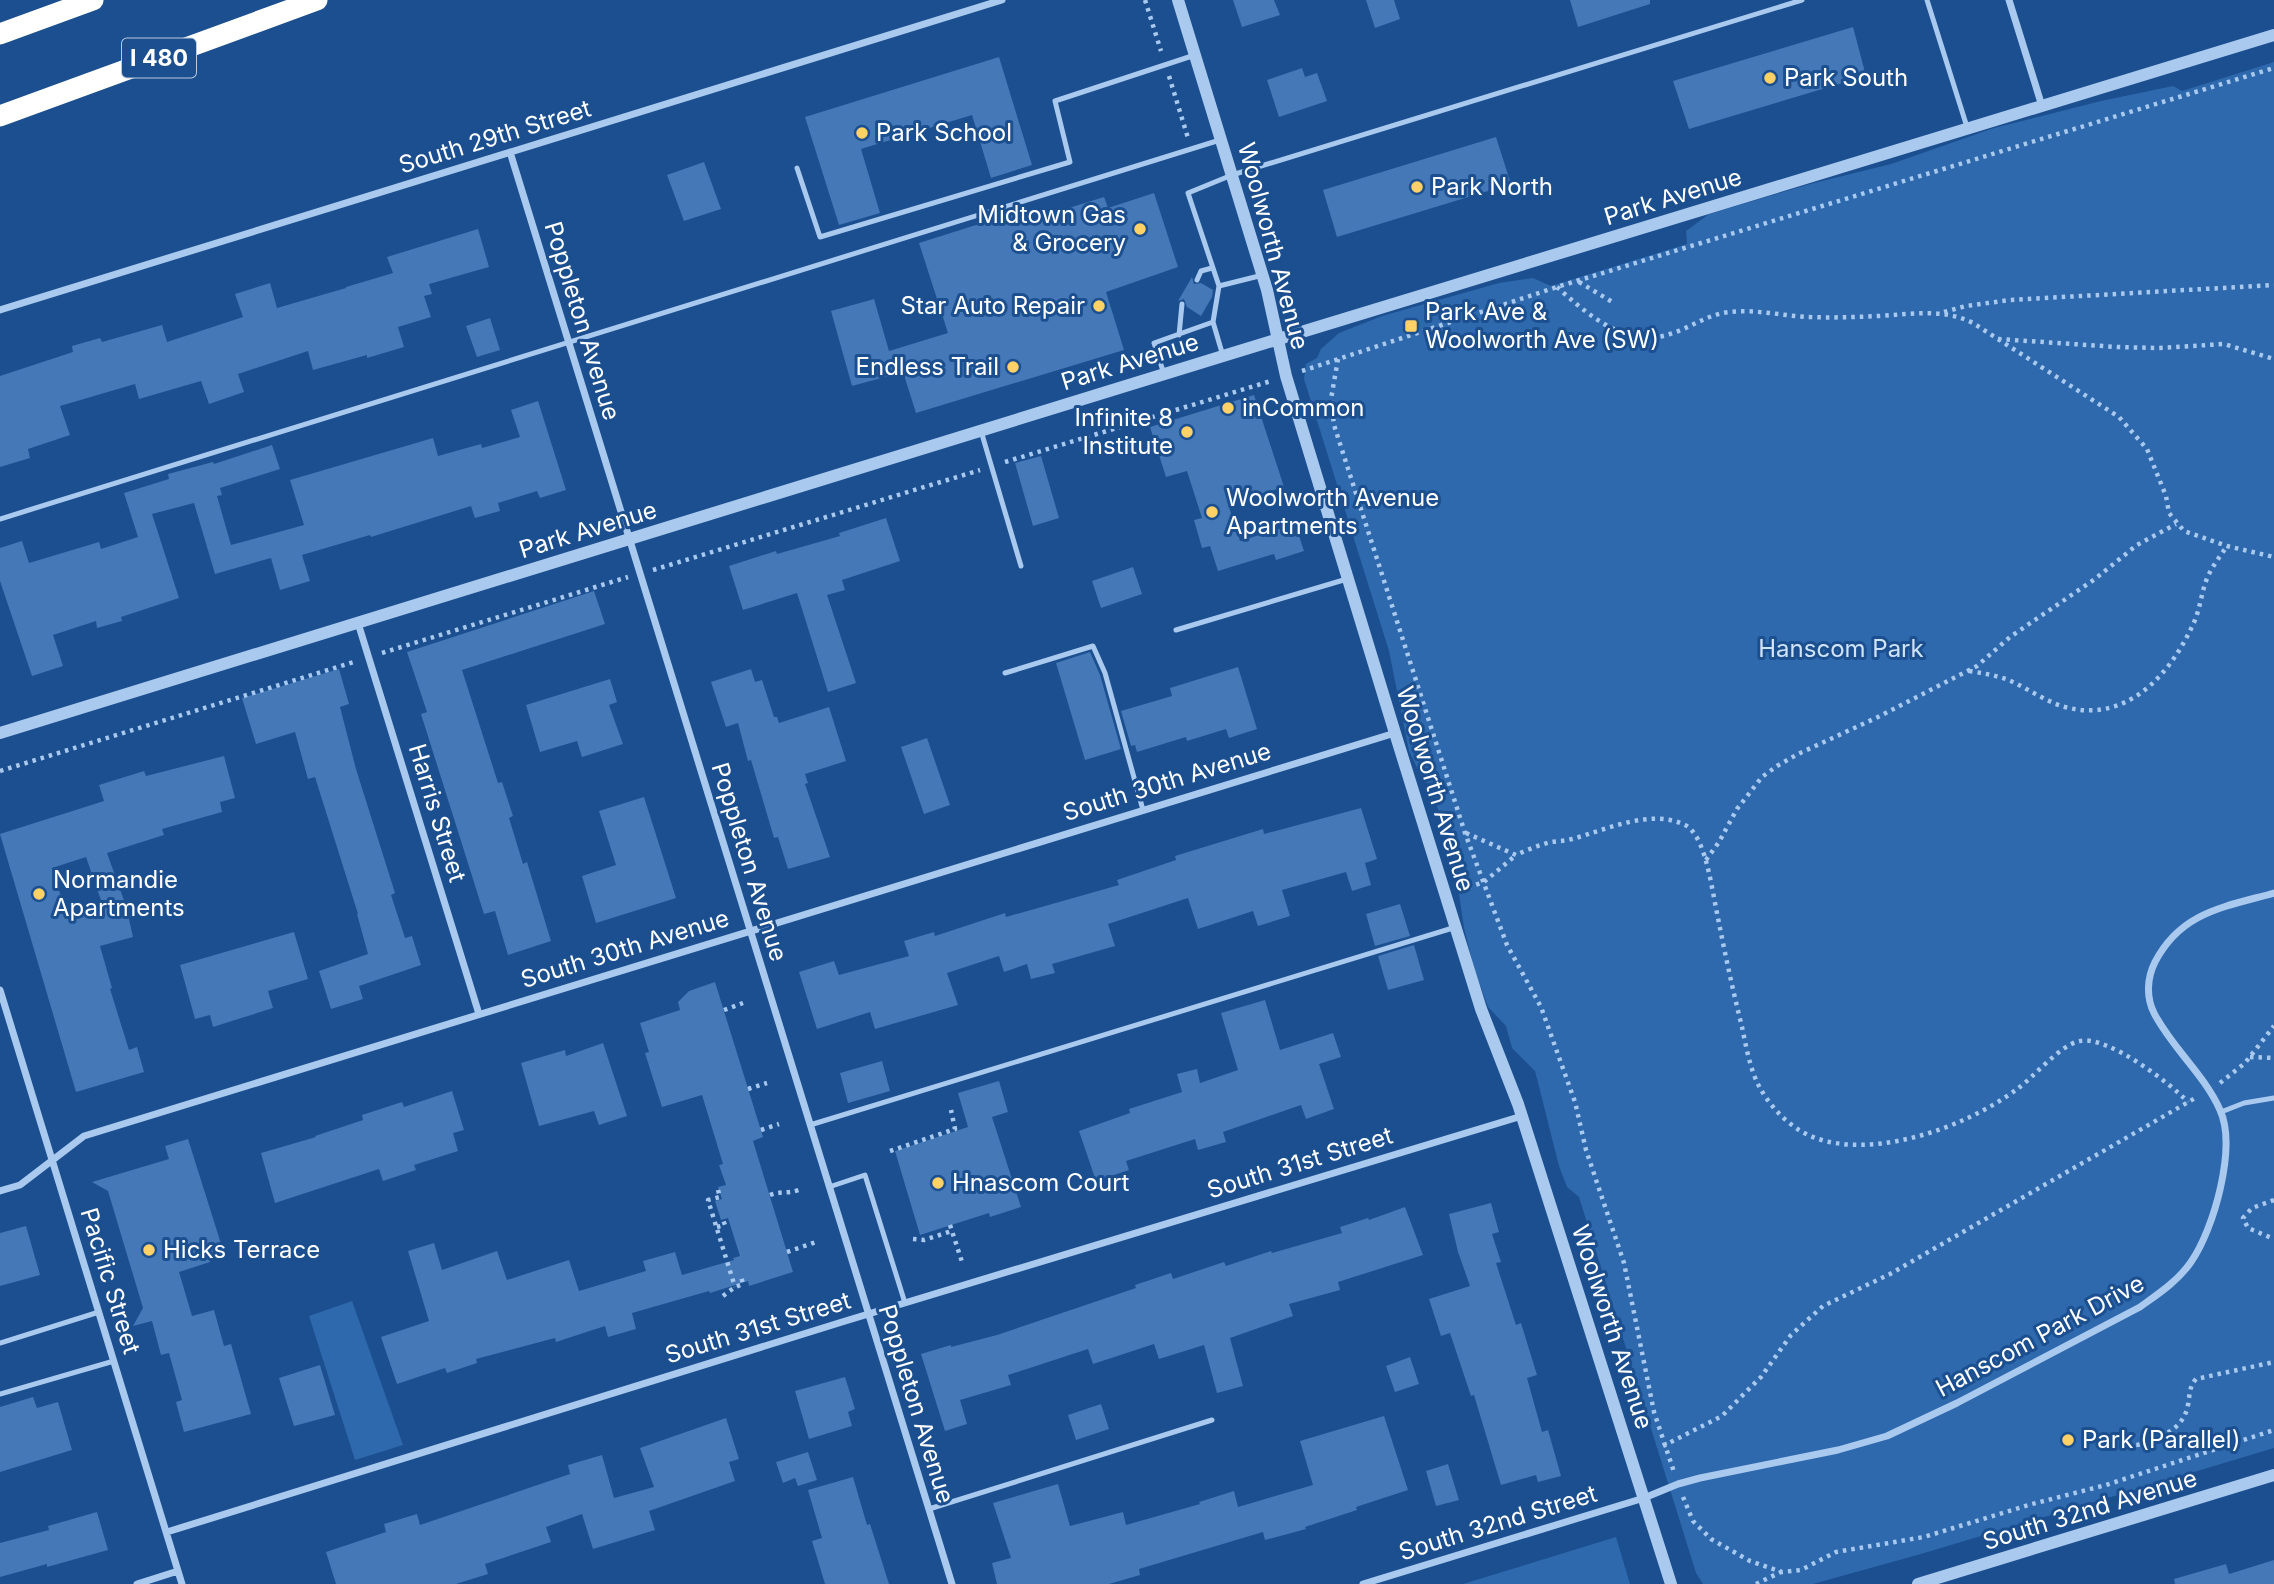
<svg xmlns="http://www.w3.org/2000/svg" width="2274" height="1584" font-family="Inter,sans-serif">
  <rect width="100%" height="100%" fill="#1b4f8f"/>
  <path fill="#2e69ad" d="M2274 62V1448L1921 1554 1813 1584H1703L1696 1573 1579 1197 1567 1187 1559 1166 1535 1071 1512 1048 1506 1026 1488 1007 1474 968 1464 928 1459 894 1463 888 1430 784 1424 782 1409 751 1389 651 1304 379 1306 364 1317 358 1321 349 1339 333 1382 316 1499 283 1533 278 1551 286 1687 244 1686 231 1709 214 1810 184 1891 164 1994 128 2101 101 2173 86 2182 91Z
    M352 1301 403 1445 355 1460 309 1316Z
    M1616 1537 1630 1584H1463Z"/>
  <path fill="#4478b7" fill-rule="evenodd" d="M1233 0H1274L1280 15 1242 27Z
    M1366 0H1394L1400 19 1375 28Z
    M1570 0H1650V4L1578 27Z
    M1853 27 1866 76 1689 129 1673 81Z
    M999 57 1032 165 991 178 972 115 861 149 880 213 839 225 805 117Z
    M1302 68 1305 77 1317 73 1327 101 1279 117 1267 80Z
    M1496 137 1511 184 1337 237 1323 190Z
    M704 162 721 209 684 221 667 175Z
    M1154 193 1178 267 1106 292 1124 350 916 413 903 372 852 386 831 311 874 299 889 351 948 333 919 243 1020 211 1024 222 1104 197 1108 208Z
    M478 229 489 267 429 284 432 294 424 296 431 317 398 327 404 347 367 358V355L313 370 308 351 238 374 244 392 209 404 201 381 139 399 135 384 60 406 70 435 28 449 30 458 0 467V376L73 352 72 346 100 338 102 342 162 325 167 342 243 317 235 294 270 283 277 308 346 288V287L393 273 387 257Z
    M1192 277 1194 284 1201 283 1213 290 1212 297 1201 316 1187 307 1184 299 1178 301Z
    M490 318 500 350 477 357 466 326Z
    M1254 395 1284 487 1228 504 1240 541 1295 524 1304 551 1276 560 1274 554 1218 571 1210 546 1202 548 1194 520 1202 518 1187 471 1166 477 1150 427Z
    M538 401 566 490 540 498 537 491 498 503 500 511 475 518 471 506 371 537 370 535 302 555 310 581 280 590 271 558 215 574 194 503 152 514 179 598 121 617 122 621 97 628 96 621 53 635 63 666 32 676 0 581V548L22 541 29 563 99 542 101 549 138 537 124 493 169 479 168 474 213 462 214 464 272 445 280 469 220 488 222 495 217 496 231 545 304 525 290 480 433 438 438 456 481 444 482 448 520 437 511 410Z
    M1041 456 1059 518 1033 526 1015 463Z
    M886 518 900 561 842 580 845 590 827 595 856 683 828 692 797 593 743 610 729 566 776 551 777 554 840 536 839 533Z
    M1133 567 1142 594 1101 608 1092 581Z
    M594 591 605 624 462 670 498 783 502 782 513 816 509 818 523 864 527 862 551 941 508 955 495 911 484 914 421 714 427 712 407 652Z
    M1090 652 1100 675 1121 749 1085 760 1056 663Z
    M1238 667 1257 729 1229 738 1226 729 1187 741 1186 737 1137 752 1135 745 1131 746 1121 711 1172 696 1170 688Z
    M339 669 349 704 340 707 356 769 395 893 391 895 405 938 412 936 421 965 359 986 363 999 331 1009 319 971 368 954 357 914H358L315 777 308 779 295 732 256 744 242 698Z
    M751 669 755 682 762 680 774 717H777L779 723 829 707 846 761 805 774 808 783 805 784 830 857 788 869 778 837 774 838 751 760 748 761 738 723 726 727 711 682Z
    M610 679 617 702 609 705 623 744 582 757 577 741 540 752 526 705Z
    M927 738 950 805 924 814 901 747Z
    M224 756 235 798 220 802 222 812 162 829 164 835 107 853 126 906 133 937 100 946 112 988 110 989 129 1050 137 1047 144 1072 76 1092 0 834 104 801 99 785 144 771 146 776ZM86 857 104 909 68 919 52 868Z
    M644 797 676 898 596 923 582 876 616 865 599 811Z
    M1361 808 1377 859 1365 863 1371 885 1352 891 1346 872 1282 890 1290 916 1258 926 1253 911 1198 929 1188 898 1108 924 1115 946 1052 964 1055 973 1031 979 1027 964 1004 972 999 956 947 973 958 1005 875 1029 870 1012 817 1029 799 972 834 961 839 975 909 956 904 941 934 932 935 936 1005 913 1006 917 1119 885 1117 880 1176 860 1175 856 1263 829 1264 834Z
    M1400 904 1410 936 1375 946 1366 914Z
    M294 932 308 979 268 991 273 1008 213 1027 210 1015 195 1019 180 965Z
    M1414 945 1424 980 1388 990 1378 956Z
    M715 982 763 1137 753 1141 793 1272 749 1286 748 1281 710 1293 709 1291 632 1313 636 1329 608 1337 605 1326 556 1342 555 1338 476 1359 477 1363 447 1373 445 1368 397 1384 381 1337 429 1321 408 1251 434 1243 442 1270 497 1251 507 1280 569 1260 579 1291 646 1271 643 1261 675 1252 682 1275 734 1260 733 1258 740 1256 728 1218 721 1220 715 1201 722 1199 718 1187 726 1185 719 1165 723 1164 702 1095 662 1107 645 1053 649 1052 640 1023 680 1010 678 1002 689 991Z
    M1265 1000 1280 1050 1333 1033 1341 1057 1319 1064 1334 1109 1306 1119 1301 1105 1223 1132 1226 1142 1198 1150 1195 1139 1126 1161 1129 1170 1096 1181 1079 1131 1130 1113 1129 1109 1182 1092 1177 1074 1197 1069 1200 1083 1238 1070 1221 1013Z
    M603 1043 627 1116 599 1125 594 1111 539 1126 521 1063 565 1050 566 1056Z
    M882 1061 890 1091 848 1103 840 1073Z
    M999 1081 1008 1112 992 1117 1021 1207 990 1217 989 1213 920 1235 895 1151 968 1127 958 1093Z
    M452 1091 464 1130 453 1133 458 1151 414 1165 416 1170 383 1181 379 1169 275 1203 261 1153 316 1137 315 1136 363 1120 362 1115 402 1102 404 1107Z
    M188 1139 223 1250 208 1254 210 1262 179 1272 192 1316 214 1310 224 1346 231 1344 251 1414 184 1432 176 1402 182 1400 169 1353 161 1355 152 1321 133 1326 143 1308 108 1191 92 1182 169 1159 165 1146Z
    M1491 1203 1499 1232 1492 1234 1501 1262 1496 1263 1516 1325 1521 1323 1537 1375 1527 1378 1542 1432 1548 1430 1561 1476 1538 1482 1536 1475 1501 1485 1474 1395 1471 1396 1450 1333 1441 1336 1429 1299 1470 1286 1458 1252 1449 1214Z
    M1405 1207 1423 1255 1338 1282 1340 1290 1289 1304 1293 1316 1230 1338 1243 1386 1217 1393 1204 1345 1159 1359 1154 1344 1093 1364 1088 1349 1008 1375 1011 1385 960 1400 967 1424 945 1431 921 1354 951 1345V1347L997 1335 1136 1288 1135 1285 1171 1273 1173 1279 1224 1262 1226 1266 1271 1251 1272 1253 1342 1233 1340 1227 1368 1218 1369 1220Z
    M26 1226 40 1275 0 1286V1233Z
    M1410 1357 1419 1384 1395 1392 1386 1366Z
    M320 1365 335 1415 294 1426 279 1378Z
    M845 1377 855 1409 848 1412 852 1426 809 1439 795 1391Z
    M33 1397 37 1408 58 1402 72 1450 0 1472V1407Z
    M1101 1404 1109 1429 1076 1440 1068 1415Z
    M1384 1416 1408 1490 1356 1507 1357 1510 1305 1527 1306 1529 1265 1540 1263 1532 1139 1569 1140 1575 1109 1584H997L992 1563 1011 1558 993 1503 1058 1484 1070 1526 1123 1512 1126 1525 1200 1504 1199 1502 1234 1491 1238 1507 1313 1485 1300 1441Z
    M726 1418 739 1459 729 1462 735 1481 649 1511 655 1530 593 1549 582 1514 546 1527 551 1542 485 1564 488 1574 456 1584H336L326 1552 386 1532 384 1524 417 1514 420 1525 570 1474 568 1465 602 1455 614 1498 654 1487 640 1448Z
    M808 1452 817 1480 798 1486 795 1478 783 1483 776 1462Z
    M1448 1464 1459 1500 1436 1506 1426 1471Z
    M853 1477 867 1525 870 1524 889 1584H825L812 1541 822 1538 808 1490Z
    M97 1512 108 1550 47 1567V1564L0 1577V1543L49 1530 48 1526Z
    M2274 1560V1584H2175L2174 1579 2226 1564 2229 1574Z"/>
  <g fill="none" stroke-linecap="round" stroke-linejoin="round">
    <path stroke="#a9c9ee" stroke-width="4.5" stroke-dasharray="3.5 5" stroke-linecap="butt" d="M1145 0 1161 51
      M1169 76 1188 138
      M1579 282 1614 303
      M1557 287C1587 314 1626 349 1670 334 1690 328 1708 314 1730 312 1756 309 1783 316 1809 317 1833 318 1856 317 1879 316 1912 314 1943 308 1973 323L2119 417 2147 449 2166 496 2169 513 2184 531 2227 546 2274 557
      M1944 312 1966 306 2010 300 2274 285
      M1998 339 2117 347 2159 348 2224 344 2274 359
      M1338 359 1331 399 1334 425 1465 833 1507 945 1541 1007 1575 1102 1586 1150 1624 1263 1654 1412 1674 1472
      M1302 371 1557 287 2274 68
      M1005 462 1271 381
      M653 570 980 470
      M382 653 628 577
      M1969 671C1982 673 1994 675 2006 679 2026 687 2044 701 2065 707 2128 724 2172 673 2195 620 2201 605 2202 588 2209 574 2214 564 2221 555 2227 546
      M0 771 357 661
      M1466 833 1516 855C1527 850 1539 845 1551 842 1558 841 1565 841 1572 839 1606 830 1650 808 1685 825 1696 830 1703 850 1706 861 1711 879 1714 899 1718 918 1725 954 1733 991 1742 1027 1746 1046 1750 1070 1760 1088 1769 1104 1783 1120 1799 1130 1859 1167 1966 1128 2017 1089 2033 1078 2061 1044 2080 1041 2107 1035 2170 1083 2188 1102
      M1706 860 1719 842 1737 809 1762 777 1777 766 1798 754 1878 717 1977 666 2010 637 2095 579 2137 545 2176 524
      M1460 890 1484 882 1516 855
      M724 1010 743 1003
      M2250 1057 2274 1058
      M2220 1083 2245 1063 2274 1026
      M748 1089 767 1083
      M761 1130 779 1124
      M890 1151 955 1129 951 1110
      M718 1190 720 1197 708 1200 735 1287
      M770 1195C780 1191 786 1194 799 1190
      M2274 1200 2252 1208 2243 1218 2248 1228 2274 1239
      M950 1225 963 1265
      M717 1227 725 1225 723 1220
      M913 1239 924 1240 952 1231
      M787 1252 816 1242
      M723 1296 735 1287 743 1284 741 1276
      M2128 1443C2136 1447 2142 1444 2149 1441 2168 1434 2184 1426 2188 1405 2190 1394 2189 1387 2196 1379L2274 1362
      M1663 1446 1722 1416 1761 1377 1791 1335 1823 1306 1890 1274 2197 1097
      M1683 1497 1693 1521 1711 1539 1750 1561 1782 1572 1801 1570 1836 1552 1924 1537 2032 1504 2106 1485 2274 1430
      M1756 1584 1781 1572"/>
    <path stroke="#a9c9ee" stroke-width="5" d="M1927 0 1967 127
      M797 168 820 237 1070 162 1055 101 1195 55
      M1263 275 1219 286 1188 193 1232 175 1802 0
      M1197 280 1201 271 1212 268
      M1213 322 1219 286
      M1179 335 1182 304
      M1164 374 1154 343 1213 322 1223 356
      M981 431 1021 566
      M0 519 1220 140
      M1176 630 1347 579
      M1005 673 1093 646 1105 673 1143 810
      M2221 1112 2244 1103 2274 1098
      M810 1125 1456 927
      M829 1187 865 1175 905 1303
      M0 1343 99 1312
      M0 1394 114 1361
      M929 1509 1212 1420"/>
    <path stroke="#a9c9ee" stroke-width="7" d="M2009 0 2042 106
      M510 152 952 1584
      M0 310 1002 0
      M358 623 479 1014
      M0 990 182 1584
      M0 1191 20 1185 84 1136 1395 733
      M167 1532 842 1322 1522 1116
      M137 1584 178 1571
      M1363 1584 1644 1498 1678 1484 1700 1478 1838 1450 1887 1436 1957 1403 2140 1307C2158 1294 2178 1281 2191 1262 2214 1229 2237 1147 2220 1110 2204 1074 2172 1048 2154 1013 2146 997 2147 978 2155 962 2181 912 2224 907 2274 893"/>
    <path stroke="#a9c9ee" stroke-width="12" d="M1178 0 1267 290 1286 376 1395 733 1481 1009 1518 1104 1671 1584
      M0 733 1223 356 2274 35
      M1918 1584 2274 1475"/>
    <path stroke="#fff" stroke-width="21" d="M0 34 93 0
      M0 116 317 0"/>
  </g>
  <g fill="#ffd166" stroke="#1b4f8f" stroke-width="2.5">
    <circle cx="1770" cy="78" r="7"/>
    <circle cx="862" cy="133" r="7"/>
    <circle cx="1417" cy="187" r="7"/>
    <circle cx="1140" cy="229" r="7"/>
    <circle cx="1099" cy="306" r="7"/>
    <rect x="1404" y="319" width="14" height="14" rx="3.5"/>
    <circle cx="1013" cy="367" r="7"/>
    <circle cx="1228" cy="408" r="7"/>
    <circle cx="1187" cy="432" r="7"/>
    <circle cx="1212" cy="512" r="7"/>
    <circle cx="39" cy="894" r="7"/>
    <circle cx="938" cy="1183" r="7"/>
    <circle cx="149" cy="1250" r="7"/>
    <circle cx="2068" cy="1440" r="7"/>
  </g>
  <g text-anchor="middle" stroke-width="6" stroke-linejoin="round" paint-order="stroke">
    <rect fill="#1b4f8f" stroke="#bbcadd" stroke-width="2" x="122" y="38.5" width="74" height="39" rx="5"/>
    <g font-size="23" font-weight="bold" fill="#fff">
      <text x="159" y="66">I 480</text>
    </g>
    <g font-size="24" fill="#fff" stroke="#1b4f8f" text-anchor="start">
      <text x="1784" y="86">Park South</text>
      <text x="876" y="141">Park School</text>
      <text x="1431" y="195">Park North</text>
      <text x="1126" y="223" text-anchor="end">Midtown Gas<tspan x="1126" dy="28">&amp; Grocery</tspan></text>
      <text x="1085" y="314" text-anchor="end">Star Auto Repair</text>
      <text x="1425" y="320">Park Ave &amp;<tspan x="1425" dy="28">Woolworth Ave (SW)</tspan></text>
      <text x="999" y="375" text-anchor="end">Endless Trail</text>
      <text x="1242" y="416">inCommon</text>
      <text x="1173" y="426" text-anchor="end">Infinite 8<tspan x="1173" dy="28">Institute</tspan></text>
      <text x="1226" y="506">Woolworth Avenue<tspan x="1226" dy="28">Apartments</tspan></text>
      <text x="53" y="888">Normandie<tspan x="53" dy="28">Apartments</tspan></text>
      <text x="952" y="1191">Hnascom Court</text>
      <text x="163" y="1258">Hicks Terrace</text>
      <text x="2082" y="1448">Park (Parallel)</text>
    </g>
    <g font-size="24" fill="#fff" stroke="#1b4f8f">
      <text transform="translate(495 137) rotate(-17)" y="8">South 29th Street</text>
      <text transform="translate(1673 197) rotate(-17)" y="8">Park Avenue</text>
      <text transform="translate(1273 246) rotate(75)" y="8">Woolworth Avenue</text>
      <text transform="translate(582 321) rotate(73)" y="8">Poppleton Avenue</text>
      <text transform="translate(1130 362) rotate(-17)" y="8">Park Avenue</text>
      <text transform="translate(588 530) rotate(-17)" y="8">Park Avenue</text>
      <text transform="translate(1167 782) rotate(-17)" y="8">South 30th Avenue</text>
      <text transform="translate(1435 789) rotate(73)" y="8">Woolworth Avenue</text>
      <text transform="translate(437 813) rotate(73)" y="8">Harris Street</text>
      <text transform="translate(749 862) rotate(73)" y="8">Poppleton Avenue</text>
      <text transform="translate(625 949) rotate(-17)" y="8">South 30th Avenue</text>
      <text transform="translate(1300 1163) rotate(-17)" y="8">South 31st Street</text>
      <text transform="translate(110 1281) rotate(73)" y="8">Pacific Street</text>
      <text transform="translate(1612 1327) rotate(72)" y="8">Woolworth Avenue</text>
      <text transform="translate(758 1328) rotate(-17)" y="8">South 31st Street</text>
      <text transform="translate(2040 1336) rotate(-28)" y="8">Hanscom Park Drive</text>
      <text transform="translate(916 1404) rotate(73)" y="8">Poppleton Avenue</text>
      <text transform="translate(2090 1510) rotate(-17)" y="8">South 32nd Avenue</text>
      <text transform="translate(1498 1523) rotate(-17)" y="8">South 32nd Street</text>
    </g>
    <g font-size="24" fill="#cfe3fa" stroke="#1b4f8f">
      <text x="1841" y="657">Hanscom Park</text>
    </g>
  </g>
</svg>
